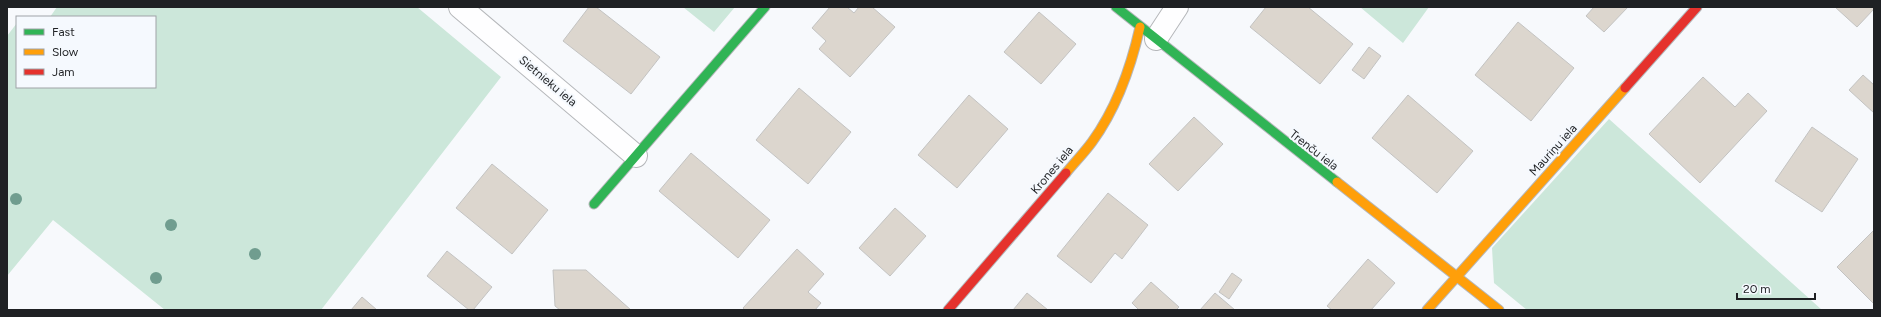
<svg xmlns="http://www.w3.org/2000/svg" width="1881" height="317" font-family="Figtree,sans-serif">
  <rect width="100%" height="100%" fill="#f7f9fc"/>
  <path fill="#cce7da" d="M57 7H417L501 77 321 310H165L53 220 7 276V36L17 23V87H155V17H50Z
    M683 7H735L714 32Z
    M1360 7H1429L1403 43Z
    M1609 119 1822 310H1527L1494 283 1492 248Z"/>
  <path fill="#dcd6ce" stroke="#c3c3c2" d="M589 7H596L660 57 631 94 563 41Z
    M830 7H847L854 13 859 7H872L895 27 850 77 819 49 826 41 812 28Z
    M1266 7H1308L1353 44 1320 84 1250 27Z
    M1594 7H1628L1604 32 1586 16Z
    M1835 7H1874V9L1857 27Z
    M1039 12 1076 44 1041 84 1004 52Z
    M1518 22 1574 68 1531 121 1475 75Z
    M1369 47 1381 56 1364 79 1352 70Z
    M1863 75 1874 85V113L1849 90Z
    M1703 77 1735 107 1748 93 1767 111 1700 183 1649 134Z
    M799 88 851 132 808 184 756 140Z
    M969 95 1008 129 957 188 918 155Z
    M1408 95 1473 151 1437 193 1372 138Z
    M1194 117 1223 144 1178 191 1149 164Z
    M1812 127 1858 159 1822 212 1775 181Z
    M691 153 770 220 738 258 659 191Z
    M492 164 548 210 512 254 456 208Z
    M1108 193 1148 225 1122 259 1115 253 1091 283 1057 256Z
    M895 208 926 236 890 276 859 248Z
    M1874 230V304L1837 267Z
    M797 249 824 274 808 292 821 303 815 310H745L743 308Z
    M447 251 492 287 473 310H469L427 276Z
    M1368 259 1395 283 1371 310H1332L1327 306Z
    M553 270H586L631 310H560L555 306Z
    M1232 273 1242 280 1229 299 1219 292Z
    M1151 282 1179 307 1176 310H1139L1132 303Z
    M1027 293 1048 310H1013Z
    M1215 293 1235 310H1200Z
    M362 297 377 310H351Z"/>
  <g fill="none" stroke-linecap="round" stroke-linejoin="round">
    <defs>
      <path id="street" d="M460 7 636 156
        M1156 39 1177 7"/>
      <path id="fast" d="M1116 7 1337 182
        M594 204 765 7"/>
      <path id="slow" d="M1066 173C1074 163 1084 153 1092 142 1116 109 1131 67 1140 27
        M1337 182 1499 310
        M1427 310 1625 88"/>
      <path id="jam" d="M1625 88 1697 7
        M948 310 1066 173"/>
    </defs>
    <use href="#street" stroke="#b5b7ba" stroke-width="24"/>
    <use href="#fast" stroke="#b5b7ba" stroke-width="11"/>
    <use href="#slow" stroke="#b5b7ba" stroke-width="11"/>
    <use href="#jam" stroke="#b5b7ba" stroke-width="11"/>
    <use href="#street" stroke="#fefeff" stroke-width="22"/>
    <use href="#fast" stroke="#30b455" stroke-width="9"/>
    <use href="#slow" stroke="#ff9f0a" stroke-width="9"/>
    <use href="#jam" stroke="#e5322d" stroke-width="9"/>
  </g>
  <g fill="#709d8f">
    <circle cx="16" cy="199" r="6"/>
    <circle cx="171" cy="225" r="6"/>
    <circle cx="255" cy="254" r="6"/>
    <circle cx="156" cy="278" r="6"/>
  </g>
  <g text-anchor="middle" stroke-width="4" stroke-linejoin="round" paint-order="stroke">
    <g font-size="12" fill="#1f2124" stroke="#f5f9fe">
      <text transform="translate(548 81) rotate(40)" y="4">Sietnieku iela</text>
      <text transform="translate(1314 150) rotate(38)" y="4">Trenču iela</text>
      <text transform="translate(1553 150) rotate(-48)" y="4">Mauriņu iela</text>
      <text transform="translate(1052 170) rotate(-50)" y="4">Krones iela</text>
    </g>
  </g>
  <rect width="1881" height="317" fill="none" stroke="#1f2124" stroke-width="16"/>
  <rect x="16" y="16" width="140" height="72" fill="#f5f9fe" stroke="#9fa3a7"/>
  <rect x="24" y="29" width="20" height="6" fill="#30b455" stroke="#9fa3a7"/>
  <text x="52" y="36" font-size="12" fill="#1f2124">Fast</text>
  <rect x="24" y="49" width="20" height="6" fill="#ff9f0a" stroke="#9fa3a7"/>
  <text x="52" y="56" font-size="12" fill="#1f2124">Slow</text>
  <rect x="24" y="69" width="20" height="6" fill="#e5322d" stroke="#9fa3a7"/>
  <text x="52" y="76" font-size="12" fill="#1f2124">Jam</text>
  <path d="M1737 293v6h78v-6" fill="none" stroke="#1f2124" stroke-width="2"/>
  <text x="1743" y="293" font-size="12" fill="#1f2124" stroke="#f5f9fe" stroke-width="3" paint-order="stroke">20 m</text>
</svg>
